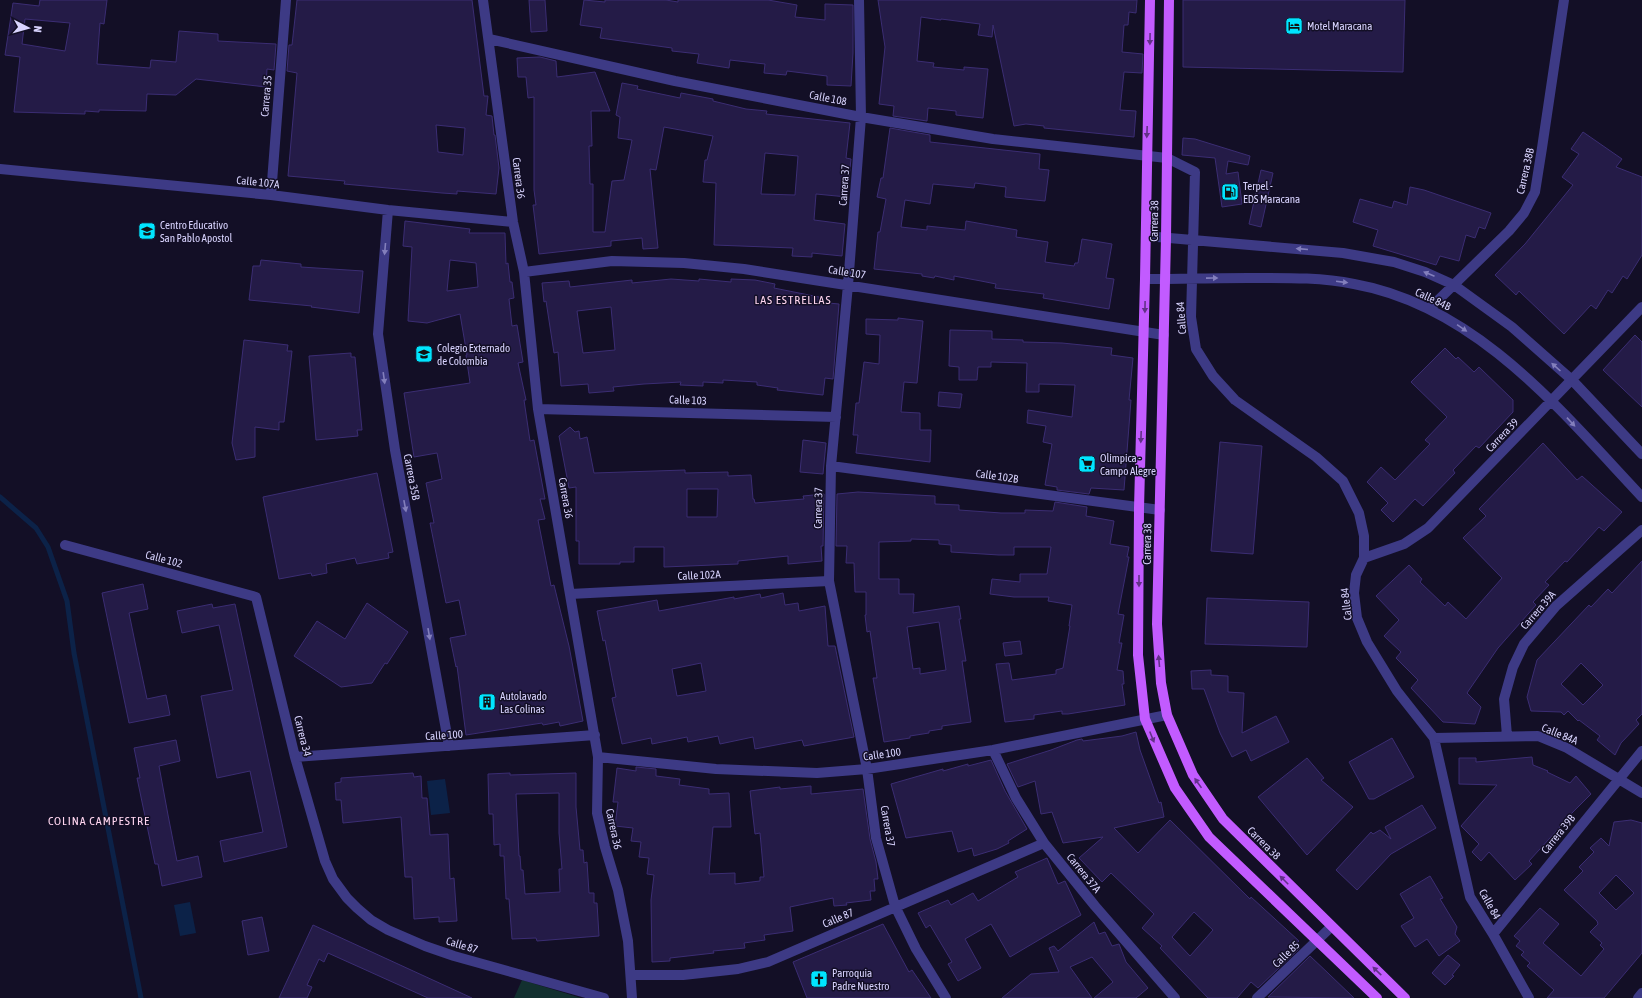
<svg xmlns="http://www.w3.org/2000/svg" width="1642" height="998" font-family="'Asap Condensed',sans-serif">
  <rect width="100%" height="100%" fill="#130f26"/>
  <path fill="#12302f" d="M522 980 581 998H514Z"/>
  <path fill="#0c2248" d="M445 779 450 813 431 815 427 781Z
    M190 902 196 933 180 936 174 905Z"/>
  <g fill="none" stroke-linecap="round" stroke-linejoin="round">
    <path stroke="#0c2248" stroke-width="5" d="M0 497 36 528 48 547 67 601 74 653 141 998"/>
  </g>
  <path fill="#241b47" stroke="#3b2d73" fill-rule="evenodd" d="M40 0H107L104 24 100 23 97 64 150 68 151 60 176 62 179 31 218 34V41L276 44 274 70 267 69 266 87 196 79 176 95 147 94 146 111 99 110V112L85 111V114L14 112 20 57 5 55 13 3 39 6ZM25 19 70 23 65 51 22 44Z
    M297 0H472L484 96H488L486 115 492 116 494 135H495L499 168 496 194 457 191V194L442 193 344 184 345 181 288 176 297 73 287 71 289 45H292ZM436 125 465 128 463 155 438 152Z
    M529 0H545L547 31 531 32Z
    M584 0 605 2V0H666L678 2V0H768L797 5 795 17 825 20V4L853 5V53L851 86 827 85V76L787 71 786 75 764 73 765 64 730 60 729 68 697 63 699 54 672 51V48L600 38 602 28 580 25Z
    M878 0H1137L1136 13 1129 12 1128 25H1124L1122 52 1143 54 1142 73 1124 72 1120 110 1136 111 1134 137 1044 128V126L1026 124 1014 126 993 25 992 37 978 35 980 24 941 19V20L921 17 917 61 934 63 933 67 964 70V67L988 69 983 118 956 115V111L928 108 927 121 893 116 894 106 879 104 885 47Z
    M1183 0H1405L1403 72 1183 67Z
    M540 57 556 61 557 77 595 72 610 111H591L592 146H589L590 184H593V232H605L612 181 624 180 632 140 618 138 620 117 616 115 622 83 638 86 637 89 680 98 681 93 713 99V101L746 109 767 111 766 114 850 123 846 158 851 159 847 197 816 194 814 220 845 224 842 256 812 253V257L792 256 793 248 714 245 716 183 703 182 705 160H707L713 136 664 127 656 170 650 169 658 248 643 249 642 238 611 241V246L539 254 533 205H536L534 190V97L528 98 526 77H518L517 58ZM765 153 798 156 795 195 761 194Z
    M890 128 930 135V142L1040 154 1039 169 1049 170 1045 201 1005 197 1006 187 975 183 974 188 933 184 930 204 905 200 901 227 927 230V226L965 230 966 221 1017 230 1016 237 1048 242 1045 262 1074 266 1075 263H1078L1082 239 1112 244 1106 278 1114 279 1109 309 1043 298 1044 294 995 288 996 284 981 281 954 276V280L935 276 934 278 922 276V274L874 269 878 232H880L886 199 877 197 881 178H883Z
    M1583 132 1622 159 1616 167 1642 177V255L1627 279 1623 276 1612 293 1608 290 1596 309 1591 305 1564 334 1519 291 1516 295 1495 275 1525 244 1573 185 1562 177 1579 154 1571 149Z
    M1183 138 1195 139 1250 156 1248 165 1228 161 1226 174 1238 172 1242 204 1222 207 1215 158 1182 155Z
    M1261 170 1273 173 1261 227 1249 224Z
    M1410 187 1424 190 1491 213 1485 229 1479 227 1475 238 1466 235 1459 261 1440 256 1436 265 1373 246 1378 230 1353 222 1360 199 1392 208 1394 201 1407 205Z
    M405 221 470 229 469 233H505L506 264 508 263 510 282H512L514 298 509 299 512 326 517 325 523 362 518 363 526 400H524L530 441 534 440 545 499H540L545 519 538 520 551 586 554 585 569 646 583 721 560 726 559 722 543 725 542 723 466 735 457 666 456 667 450 638 466 635 459 600 446 603 430 523H434L426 483 442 479 437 453 414 457 404 393 470 383 466 355H467L460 314 427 323 408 321 412 247 403 246ZM450 260 476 263 478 287 447 291Z
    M261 260 301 264V267L363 271 359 313 311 307 312 306 249 300 253 266H260Z
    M671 279 699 281V279L731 282V279L755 280 775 284 774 288 819 297 818 302 839 304 833 379 825 378 823 395 777 390 778 388 757 385V382L723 380V383L703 382V386L680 385 681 382 644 384 613 387 614 391 589 393 588 384 561 386 558 352 554 353 546 301 544 302 542 283 569 281 570 287 632 280V283ZM611 307 615 350 583 353 577 311Z
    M898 318 923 321 917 383 904 382 901 412 920 413V430H931L930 462 856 453 858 435H853L856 403H859L864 362 879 364 880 335 866 334V319L898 320Z
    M950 330 992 331V339L1023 340V342L1062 343 1112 348 1111 355 1133 358 1129 400H1131L1124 490 1091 488 1089 494 1057 490V487L1045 485 1052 444 1043 442 1046 426 1027 423 1028 410 1072 417 1075 385 1039 384V392H1026L1027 363 991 362V367H978L977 380H959V367L949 366Z
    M1635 335 1642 342V407L1603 370Z
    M244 340 288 345 287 351H292L284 422H279V430L255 427V457L236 460 232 443Z
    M1445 348 1456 359 1458 357 1474 372 1479 367 1513 400V412L1479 448 1476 446 1453 470 1455 473 1423 506 1415 499 1393 522 1381 510 1388 503 1367 482 1381 467 1395 480 1430 444 1425 440 1447 417 1411 382Z
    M351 353V357H355L362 430H357L358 436 316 440 309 356Z
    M939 392 962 394 960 408 938 406Z
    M570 427 575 432 579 431 580 439 587 437 594 473 685 470V473L728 472V476L751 475 753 499H754L755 503 804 499 803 496 824 494 823 546H821L822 561 788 564V556L738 561V564L664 567V547H634V562H620V564H579V541H576V487L569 488 559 436ZM687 489H718L717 517H687Z
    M803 440 826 443 823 474 800 472Z
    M1220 442 1262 446 1253 554 1211 551Z
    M1543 443 1577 480 1582 476 1622 512 1604 531 1599 527 1567 562 1565 561 1545 582 1549 585 1533 602 1536 605 1498 648 1467 693 1481 707 1475 724 1443 722 1411 688 1418 680 1396 658 1401 652 1384 636 1399 620 1376 596 1409 565 1422 579 1420 582 1445 606 1448 602 1466 619 1502 578 1463 538 1486 516 1479 509Z
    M377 473 393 552 388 553 389 558 357 564 355 558 326 564 327 573 312 576 311 573 279 579 263 497Z
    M858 492 935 496V504L959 505V510L1001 513H1025V510L1053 511 1055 502 1087 507 1086 516 1114 521 1110 544 1129 547 1127 557H1129L1118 614 1124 615 1119 643H1122L1117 670 1123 671 1124 684H1122L1125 705 1068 714H1062V711L1034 715V719L1005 722 996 664 1009 663 1012 680 1056 674V670L1063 668 1070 626H1069L1072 605 1048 601 1049 597H1014L990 594 992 579 1020 582V574H1047L1051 547H1014V555H999L951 552V545L939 544V540L911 539V541L879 542V579H899V594H914L913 613 959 606 961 619H959L966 661H962L971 722 942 726V729L929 731V733L910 736V738L884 742 873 678H877L870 631 867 632 865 615H866V592H855L854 563H846L847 546H836L837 494ZM939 622 946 670 920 674V668L913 669 907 627Z
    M1642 561V714L1636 720 1639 724 1621 743 1615 755 1597 740 1600 736 1579 720 1578 721 1568 711 1564 715 1561 712 1531 711 1527 697 1537 660 1589 605 1591 607 1608 589 1612 593ZM1581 663 1603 685 1583 705 1561 684Z
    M143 584 148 609 129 613 137 652 147 699 166 695 170 715 129 723 102 593Z
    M783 593 785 605 798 603 799 611 825 606 828 646H835L854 737 804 746 802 740 755 749 753 737 720 744 718 736 688 742 687 737 652 744 651 738 622 744 612 698 616 697 612 677 605 640 603 641 597 611 657 600 659 611 734 597V599L760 594 761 598ZM701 663 706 691 677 696 672 669Z
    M1207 598 1309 602 1307 647 1205 644Z
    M367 603 408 632 387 664 385 663 372 683 341 687 294 656 317 621 345 639Z
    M212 604 213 608 235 604 287 847 224 862 220 841 263 832 250 771 217 778 201 696 233 690 219 625 182 633 177 611Z
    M1020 641 1022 654 1005 656 1003 643Z
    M1211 670V675L1228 676V692L1244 693 1242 733 1276 716 1289 742 1251 761 1246 750 1232 757 1220 733 1204 689H1192L1191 671Z
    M1136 732 1140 750 1159 803 1161 802 1164 817 1114 828 1138 853 1170 820 1250 899 1251 897 1299 941 1296 944 1300 948 1258 988 1251 982 1237 998H1208L1160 948 1162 946 1142 928 1154 914 1111 873 1102 882 1079 858 1103 837 1063 843 1052 812 1041 814 1035 781 1018 787 1007 764 1051 750 1077 740 1082 739 1083 741 1122 736ZM1194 912 1213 930 1190 956 1172 937Z
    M1392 738 1414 777 1374 799H1369L1349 762Z
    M176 740 180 761 159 766 168 815 177 861 198 856 202 877 162 886 158 864H155L137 778H140L134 748Z
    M1532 757 1533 765 1548 771 1547 772 1570 783 1576 776 1591 794 1559 826 1560 827 1529 861 1532 864 1515 880 1489 852 1481 861 1472 852 1479 844 1461 826 1497 785 1459 784V758H1476V762Z
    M1307 758 1324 778 1321 780 1353 807 1307 855 1258 797Z
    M991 760 1005 791 1027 829 1008 841 1009 843 997 849 974 856 972 848 958 852 952 831 906 838 891 784 943 769V771L968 764V766Z
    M636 767 656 769V776L680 779 679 785 709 789V794L729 793 731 827H713L709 874 735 873V884L760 881V877H764L760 833 755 834 750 791 780 787V789L811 786V794L863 789 870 839 876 862 878 879H874L875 891H870L871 900 846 903 847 905 834 906 833 898 790 907 793 931 764 935 765 940 744 943 745 948 713 951 714 953 670 958V961L652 962 651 900 654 875 647 874 649 858 639 857 641 842 631 841 633 828 615 826 618 802H613L617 768 636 771Z
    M413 773 414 777 421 776 422 798H427L430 835 448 834 450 879 454 878 457 921 439 922V917L414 919 412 877H405L401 817 343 823 341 800H336L335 783 341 782V778Z
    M510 773V775L576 773V807L580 850H583L584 863 587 862 589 893H594V903H597L599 936 537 941 536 938 512 939 509 899H506L504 856H500V844L494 845 493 814H489L488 774ZM559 793V833L562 869H559L560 892 525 894 523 870H521L520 856H519L516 794Z
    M1422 805 1436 828 1391 854 1357 890 1336 870 1371 832 1373 834 1380 830 1391 839 1385 827Z
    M1631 820 1642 823V953L1604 998H1547L1554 990 1527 966 1530 963 1521 955 1524 952 1516 946 1520 941 1514 936 1540 908 1559 924 1543 943 1581 976 1604 949 1600 945 1602 943 1590 932 1598 924 1597 921 1564 890 1583 871 1579 867 1594 852 1590 848 1601 838 1609 846 1614 822ZM1616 875 1634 893 1616 910 1599 893Z
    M1047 858 1058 884 1065 881 1081 915 1010 957 991 924 965 939 981 968 958 981 948 964 952 962 930 925 926 928 918 913 948 900 951 905 973 893 978 901 1018 877 1015 872Z
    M1430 876 1443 898 1440 899 1457 927 1455 934 1460 941 1439 956 1427 939 1415 947 1401 926 1414 918 1400 894Z
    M262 917 269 951 248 955 242 921Z
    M1094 922 1099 934 1105 932 1112 946 1119 944 1126 962 1148 988 1136 998H1094L1113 982 1092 957 1070 967 1092 998H1002L1031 974 1059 972 1049 948 1054 946 1058 951Z
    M883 924 909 972 912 970 931 998H807L793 962Z
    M313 925 472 998H428L328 953 324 962 319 959 307 985 312 987 307 998H279Z
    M1448 955 1460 965 1452 975 1454 976 1445 985 1432 973Z
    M1310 956 1329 974 1354 998 1268 997Z"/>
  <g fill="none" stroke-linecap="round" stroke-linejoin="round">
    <path stroke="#3d3a85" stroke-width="10" d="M483 0 513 222 524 272 538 409 598 757 597 813 605 847 618 890 628 941 632 998
      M859 0 861 117 848 285 831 466 829 581 867 769 876 838 895 906 916 949 946 998
      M489 39 675 81 861 117 993 139 1167 158 1195 172 1191 317 1196 349 1213 376 1235 400 1316 457 1343 481 1359 513 1364 536V558L1356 575 1354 593 1357 618 1367 642 1397 691 1434 738 1470 897 1493 934 1529 998
      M0 169 271 195 388 210 513 222
      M271 195 286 0
      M388 210 378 334 395 450 449 746
      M1146 236 1343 253 1394 262 1425 272 1454 285 1512 327 1572 380 1642 454
      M524 272 612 261 684 263 744 269 1164 335
      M1145 279C1180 279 1214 278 1248 278 1283 278 1319 277 1354 284 1477 306 1561 411 1642 497
      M1430 308 1509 231 1524 213 1535 192 1542 148 1564 0
      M538 409 836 417
      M831 466 1160 510
      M65 545 256 597 295 757 325 861 333 879 347 898 357 908 371 920 388 930 425 946 454 956 604 998
      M1364 558 1404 544 1428 528 1642 307
      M570 594 829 581
      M1507 736 1504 699 1513 667 1524 644 1556 606 1642 530
      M1434 738 1538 736 1567 748 1642 793
      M993 750 1016 798 1044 843 1095 906 1175 998
      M295 757 595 735
      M598 757 716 769 817 773 867 769 993 750 1167 715
      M1493 934 1642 751
      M631 975H683L738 969 768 962 1044 843
      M1257 998 1331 927
      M1638 998 1642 993"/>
    <path stroke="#c25bff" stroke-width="10" d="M1150 0 1145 279 1139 508 1138 655 1145 719 1175 788 1209 837 1377 998
      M1169 0 1166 238 1157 624 1161 683 1167 715 1193 775 1223 819 1405 998"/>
  </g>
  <defs><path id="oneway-solid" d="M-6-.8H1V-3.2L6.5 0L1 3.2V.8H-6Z"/></defs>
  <g fill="#623188">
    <use href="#oneway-solid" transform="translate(1150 39) rotate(91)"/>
    <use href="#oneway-solid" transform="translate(1147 132) rotate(92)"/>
    <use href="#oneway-solid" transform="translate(1145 307) rotate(91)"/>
    <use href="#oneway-solid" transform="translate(1141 437) rotate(92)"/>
    <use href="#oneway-solid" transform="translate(1139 581) rotate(90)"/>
    <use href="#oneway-solid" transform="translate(1159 661) rotate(-95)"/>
    <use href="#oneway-solid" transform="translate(1152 737) rotate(68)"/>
    <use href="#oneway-solid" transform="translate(1198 783) rotate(-125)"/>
    <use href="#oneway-solid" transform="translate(1284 880) rotate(-135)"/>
    <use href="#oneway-solid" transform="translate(1377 971) rotate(-136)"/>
  </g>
  <g fill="#837fbc">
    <use href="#oneway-solid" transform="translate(385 249) rotate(95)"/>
    <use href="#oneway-solid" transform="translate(1302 249) rotate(-175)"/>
    <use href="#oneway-solid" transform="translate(1429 274) rotate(-157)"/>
    <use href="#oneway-solid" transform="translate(1212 278) rotate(-1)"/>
    <use href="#oneway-solid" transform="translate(1342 282) rotate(7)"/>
    <use href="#oneway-solid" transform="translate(1462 328) rotate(34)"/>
    <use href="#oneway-solid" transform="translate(1556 367) rotate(-138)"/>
    <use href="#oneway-solid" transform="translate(384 378) rotate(82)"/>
    <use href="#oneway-solid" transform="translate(1571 422) rotate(47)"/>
    <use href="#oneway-solid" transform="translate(405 506) rotate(79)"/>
    <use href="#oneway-solid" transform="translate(429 634) rotate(80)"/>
  </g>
  <defs>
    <symbol id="hotel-square" viewBox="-11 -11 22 22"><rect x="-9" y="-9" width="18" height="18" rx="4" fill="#00e5ff" stroke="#130f26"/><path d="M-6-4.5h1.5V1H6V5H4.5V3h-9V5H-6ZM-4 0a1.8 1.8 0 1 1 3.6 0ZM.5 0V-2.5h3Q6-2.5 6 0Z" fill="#111"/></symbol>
    <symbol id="fuel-square" viewBox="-11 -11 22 22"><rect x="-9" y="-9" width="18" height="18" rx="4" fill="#00e5ff" stroke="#130f26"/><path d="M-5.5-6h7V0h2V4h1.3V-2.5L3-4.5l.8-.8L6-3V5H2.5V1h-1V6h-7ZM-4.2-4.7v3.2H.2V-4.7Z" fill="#111"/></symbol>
    <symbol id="school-square" viewBox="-11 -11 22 22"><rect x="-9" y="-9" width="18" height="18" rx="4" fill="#00e5ff" stroke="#130f26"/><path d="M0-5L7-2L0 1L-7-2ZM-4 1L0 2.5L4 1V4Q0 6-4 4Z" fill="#111"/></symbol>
    <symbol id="supermarket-square" viewBox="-11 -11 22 22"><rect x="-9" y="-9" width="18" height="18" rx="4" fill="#00e5ff" stroke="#130f26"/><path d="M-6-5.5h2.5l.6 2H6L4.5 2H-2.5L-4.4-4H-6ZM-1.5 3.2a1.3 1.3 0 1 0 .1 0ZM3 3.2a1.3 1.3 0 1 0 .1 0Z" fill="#111"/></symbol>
    <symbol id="building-square" viewBox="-11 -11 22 22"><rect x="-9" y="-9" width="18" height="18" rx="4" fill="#00e5ff" stroke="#130f26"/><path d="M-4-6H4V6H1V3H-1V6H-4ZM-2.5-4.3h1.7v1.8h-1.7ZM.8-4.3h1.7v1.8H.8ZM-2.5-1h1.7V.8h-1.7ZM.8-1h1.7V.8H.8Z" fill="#111"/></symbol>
    <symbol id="church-square" viewBox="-11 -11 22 22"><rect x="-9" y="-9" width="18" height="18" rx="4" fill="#00e5ff" stroke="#130f26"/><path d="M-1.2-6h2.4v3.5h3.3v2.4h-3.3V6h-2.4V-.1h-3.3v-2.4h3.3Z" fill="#111"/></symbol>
  </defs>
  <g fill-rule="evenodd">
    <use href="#hotel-square" x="1284" y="16" width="20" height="20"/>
    <use href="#fuel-square" x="1220" y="182" width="20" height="20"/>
    <use href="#school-square" x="137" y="221" width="20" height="20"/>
    <use href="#school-square" x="414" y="344" width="20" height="20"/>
    <use href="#supermarket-square" x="1077" y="454" width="20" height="20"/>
    <use href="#building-square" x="477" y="692" width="20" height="20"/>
    <use href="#church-square" x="809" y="969" width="20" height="20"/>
  </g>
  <g text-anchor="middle" stroke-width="3" stroke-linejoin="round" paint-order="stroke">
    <g font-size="11" fill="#d9d4ff" stroke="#130f26" text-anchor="start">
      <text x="1307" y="30">Motel Maracana</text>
      <text x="1243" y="190">Terpel -<tspan x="1243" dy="13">EDS Maracana</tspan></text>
      <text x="160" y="229">Centro Educativo<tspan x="160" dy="13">San Pablo Apostol</tspan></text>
      <text x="437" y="352">Colegio Externado<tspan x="437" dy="13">de Colombia</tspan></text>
      <text x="1100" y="462">Olímpica -<tspan x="1100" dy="13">Campo Alegre</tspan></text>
      <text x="500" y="700">Autolavado<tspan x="500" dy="13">Las Colinas</tspan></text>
      <text x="832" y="977">Parroquia<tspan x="832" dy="13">Padre Nuestro</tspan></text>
    </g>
    <g font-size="11" fill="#d9d4ff" stroke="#130f26">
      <text transform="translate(266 96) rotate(-85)" y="4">Carrera 35</text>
      <text transform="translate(828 98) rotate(11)" y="4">Calle 108</text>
      <text transform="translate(1525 171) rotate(-77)" y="4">Carrera 38B</text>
      <text transform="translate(519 178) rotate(83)" y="4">Carrera 36</text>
      <text transform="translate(258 182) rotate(6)" y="4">Calle 107A</text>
      <text transform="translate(844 185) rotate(-86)" y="4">Carrera 37</text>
      <text transform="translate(1154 221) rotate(-89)" y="4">Carrera 38</text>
      <text transform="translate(847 272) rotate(9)" y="4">Calle 107</text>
      <text transform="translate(1433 299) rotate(25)" y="4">Calle 84B</text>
      <text transform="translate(1181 318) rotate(-94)" y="4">Calle 84</text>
      <text transform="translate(688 400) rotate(2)" y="4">Calle 103</text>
      <text transform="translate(1502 435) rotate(-46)" y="4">Carrera 39</text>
      <text transform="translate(997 476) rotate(8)" y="4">Calle 102B</text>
      <text transform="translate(412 477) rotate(79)" y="4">Carrera 35B</text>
      <text transform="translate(566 498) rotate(80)" y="4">Carrera 36</text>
      <text transform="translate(818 508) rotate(-89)" y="4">Carrera 37</text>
      <text transform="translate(1147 544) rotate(-89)" y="4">Carrera 38</text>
      <text transform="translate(164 559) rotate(15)" y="4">Calle 102</text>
      <text transform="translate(699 575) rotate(-3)" y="4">Calle 102A</text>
      <text transform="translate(1346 604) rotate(-96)" y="4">Calle 84</text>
      <text transform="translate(1538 610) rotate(-49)" y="4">Carrera 39A</text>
      <text transform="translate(1560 734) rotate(22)" y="4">Calle 84A</text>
      <text transform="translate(444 735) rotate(-4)" y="4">Calle 100</text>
      <text transform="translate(303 736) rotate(76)" y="4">Carrera 34</text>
      <text transform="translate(882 754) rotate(-8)" y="4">Calle 100</text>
      <text transform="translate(888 826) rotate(80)" y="4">Carrera 37</text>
      <text transform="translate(614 829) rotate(78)" y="4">Carrera 36</text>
      <text transform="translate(1558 834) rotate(-51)" y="4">Carrera 39B</text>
      <text transform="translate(1264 843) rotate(45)" y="4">Carrera 38</text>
      <text transform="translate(1084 873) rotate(51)" y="4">Carrera 37A</text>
      <text transform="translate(1490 904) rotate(61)" y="4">Calle 84</text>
      <text transform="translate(838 918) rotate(-23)" y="4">Calle 87</text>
      <text transform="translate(462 945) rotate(17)" y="4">Calle 87</text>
      <text transform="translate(1286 954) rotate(-44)" y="4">Calle 85</text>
    </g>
    <g font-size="12" letter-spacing="1" fill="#ffd6f0" stroke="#130f26">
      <text x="793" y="304">LAS ESTRELLAS</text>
      <text x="99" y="825">COLINA CAMPESTRE</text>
    </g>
  </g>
  <g transform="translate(28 28) rotate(96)" stroke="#130f26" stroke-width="3" paint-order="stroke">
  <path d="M0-3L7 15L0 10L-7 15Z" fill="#d9d4ff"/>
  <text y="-6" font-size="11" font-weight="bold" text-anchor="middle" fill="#d9d4ff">N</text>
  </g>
</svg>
